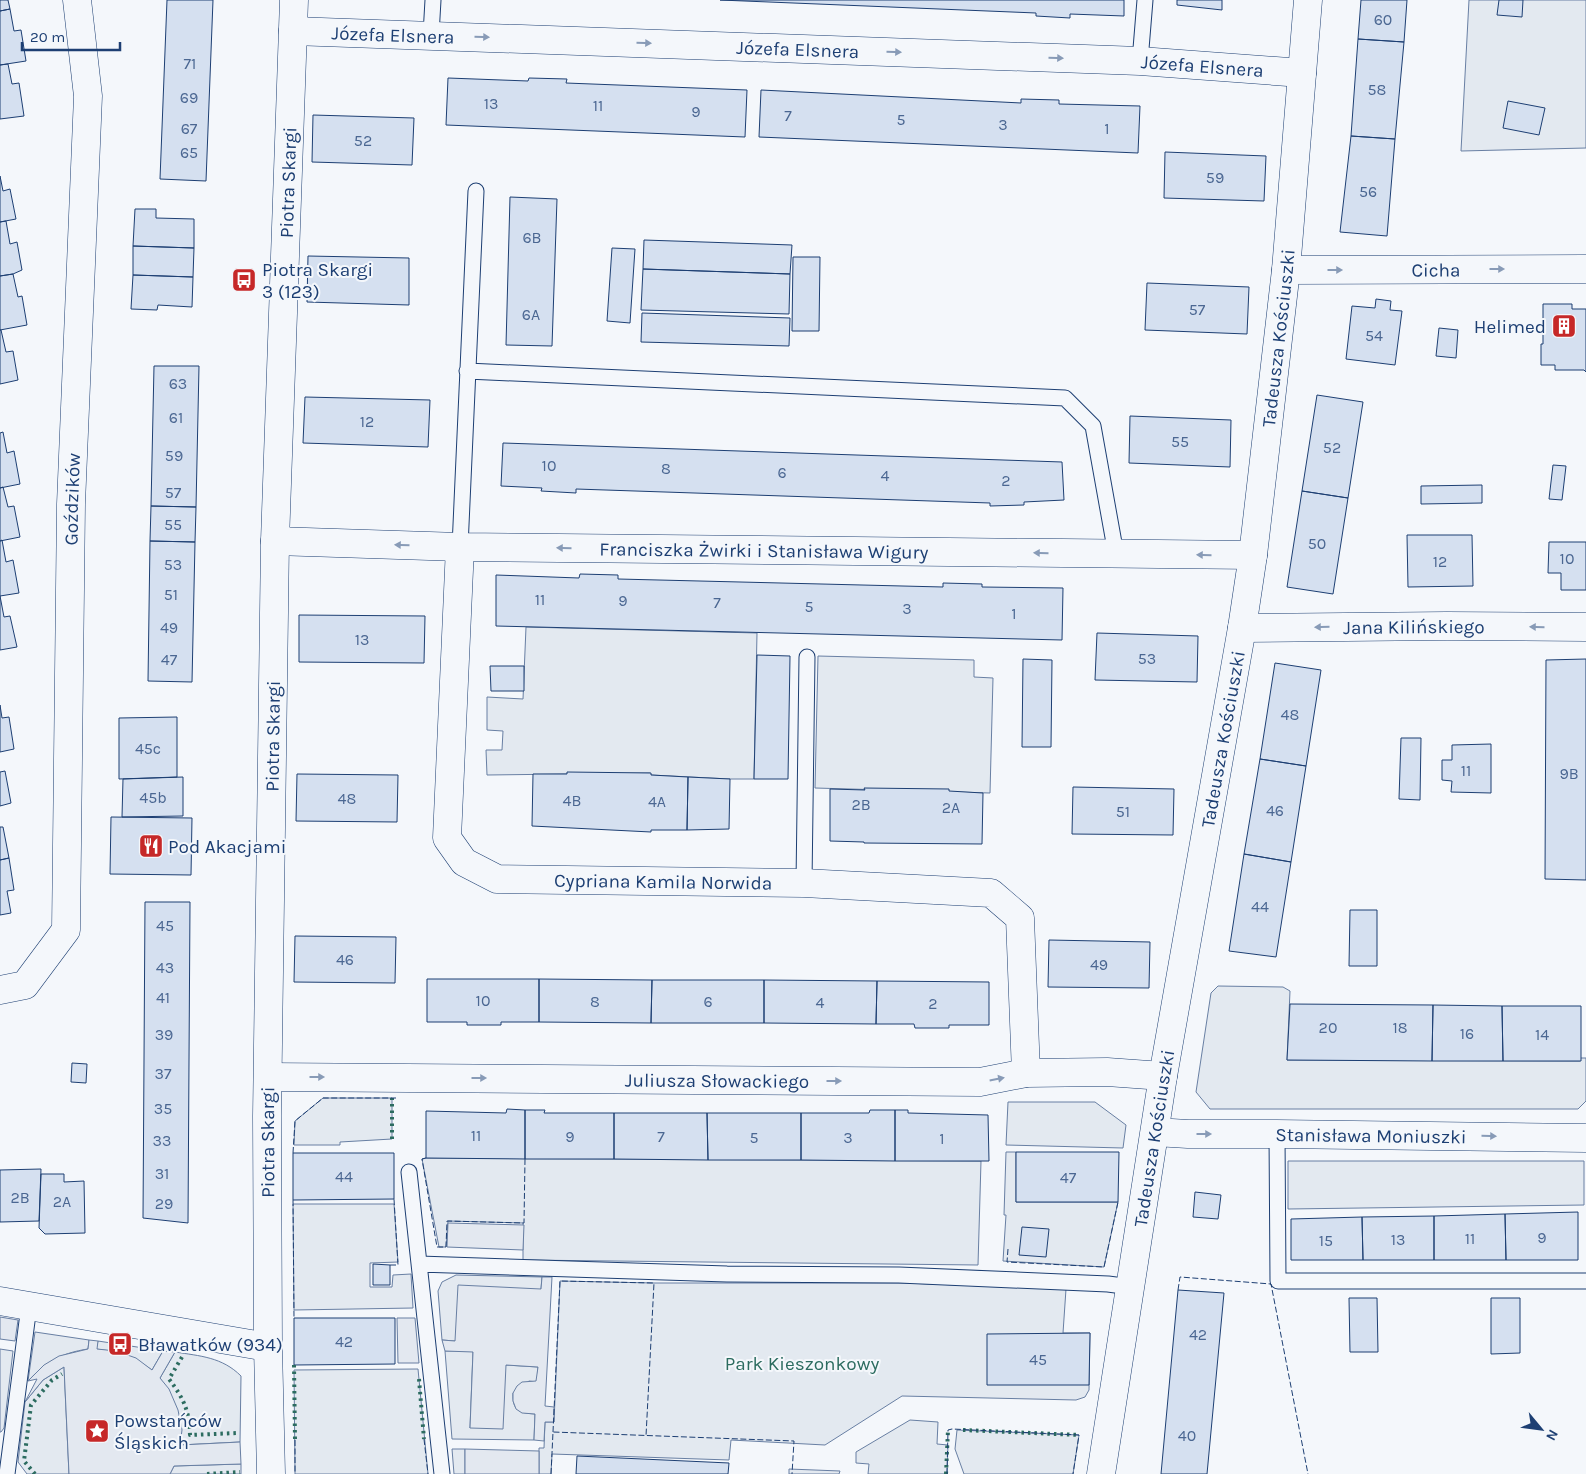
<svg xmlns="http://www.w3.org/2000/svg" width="1586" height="1474" font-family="Karla,sans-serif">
  <rect width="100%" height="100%" fill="#f4f7fb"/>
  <path fill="#e3e9f0" stroke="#687fa3" d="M1469 0H1586V148L1461 151Z
    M526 627 757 633 754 779H730L651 775 650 773 487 775 486 750H502L503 731 487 730V697L523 699Z
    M818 656 974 660V677L993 678 990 793 815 788Z
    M1218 986 1283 987 1290 991 1287 1060 1580 1061V1058H1586V1101L1578 1109H1210L1196 1092 1211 993Z
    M323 1098H392V1139L340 1142V1145H294L295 1121Z
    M1008 1102H1095L1126 1125 1123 1148 1006 1145Z
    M1006 1152H1016V1202H1118L1104 1267 1003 1261 1006 1215H1004Z
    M426 1158 981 1161 978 1265 523 1260V1223L448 1221 446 1247H439L422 1159Z
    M1288 1161H1584V1205L1288 1209Z
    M293 1204H394L398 1262 370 1263V1287H392L393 1275 411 1274 413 1308 294 1310Z
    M456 1275 542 1277 541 1289 455 1341 442 1340 438 1291 442 1282Z
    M560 1281 654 1283H905L1066 1289 1063 1333H1090L1089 1390 1085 1397 1076 1400 902 1396 825 1445 731 1440 729 1460 552 1454 551 1474H539V1448H544L545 1422H554Z
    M35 1332 89 1340 88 1349C61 1353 46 1362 28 1381Z
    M98 1341 163 1351 152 1370C132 1356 121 1352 96 1349Z
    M0 1349 13 1351 4 1428 1 1432H0Z
    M445 1351H473L470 1428 506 1365 538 1367 537 1382 529 1381 513 1393C512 1411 520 1413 535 1414L534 1440 452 1439Z
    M175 1352C200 1356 222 1357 241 1376L240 1442 180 1445C184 1415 174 1403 160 1378Z
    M64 1367 69 1474H27L18 1462 25 1402 43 1380Z
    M418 1369 428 1474H295L294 1370Z
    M910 1420 938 1422 937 1444 948 1445 947 1474H868L869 1464 856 1463V1452Z
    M957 1430 1079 1435 1073 1474H964L955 1449Z
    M452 1449H465V1474H454Z
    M241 1464V1474H170L174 1466Z
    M789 1469 840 1471 839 1474H789Z"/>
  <path fill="#e3e8f0" stroke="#687fa3" d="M448 1223 524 1225 523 1250 447 1247Z
    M542 1277H552L545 1406 554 1407V1422H545L544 1441 534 1440 535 1414 522 1413 516 1409 513 1401V1393L517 1386 522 1382 536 1381 538 1367 506 1365 503 1429 470 1428 473 1352 445 1351 442 1340 455 1341 458 1285 541 1289Z
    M0 1317 18 1320 15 1341 0 1339Z
    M397 1318H415L419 1363H398Z
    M89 1340 98 1341 97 1349 116 1351 136 1358 152 1370 163 1351 175 1352 160 1378 169 1389 178 1410 182 1430 180 1445 240 1442 241 1464 174 1466 170 1474H69L64 1367 43 1380 25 1402 37 1379 28 1381 44 1365 59 1356 88 1349Z
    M465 1449 539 1451V1474H465Z"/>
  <path fill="#d5e0f0" stroke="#1d3f73" d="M0 0H8L10 9 0 11Z
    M167 0H213L206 181 160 179Z
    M720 0H1124V16L1070 14V18L1036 16V13Z
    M1177 0H1222V10L1177 5Z
    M1361 0H1407L1404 42 1358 39Z
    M1499 0H1523L1522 17 1497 15Z
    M10 9 14 31 21 30 26 61 0 65V11Z
    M1358 39 1404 42 1395 139 1351 136Z
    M8 64 12 84 19 83 24 116 0 119V65Z
    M448 78 528 81 529 78 567 79 566 83 747 90 745 137 446 125Z
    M761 90 1021 103V99L1059 100V104L1140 106 1138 153 759 137Z
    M1508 101 1545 108 1539 135 1503 128Z
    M313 115 414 118 412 165 312 162Z
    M1351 136 1395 139 1387 236 1340 232Z
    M1165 152 1266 156 1264 201 1164 198Z
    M0 176 3 191 10 189 16 219 0 222Z
    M510 197 557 199 552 346 506 345Z
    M135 209H156V218L194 219V248L133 246Z
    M6 221 10 244 17 242 22 270 13 274 0 276V222Z
    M644 240 792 245 790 274 643 269Z
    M133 246 194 248 193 277 133 275Z
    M612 248 635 249 630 323 607 321Z
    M308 256 409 258V305L307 302Z
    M793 257H820L819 331H792Z
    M643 269 790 274 789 314 641 310Z
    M13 274 18 297 22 296 27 325 0 330V276Z
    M133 275 193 277 192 307 158 305 157 310 131 309Z
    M1147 283 1249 287 1247 334 1145 330Z
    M1376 299 1391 301 1390 310 1402 311 1395 365 1346 359 1352 306 1375 308Z
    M1543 304H1572V309H1586V372L1584 370H1555V365H1541V344H1543Z
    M642 313 790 318 789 346 641 342Z
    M1439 328 1458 330 1456 358 1436 356Z
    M0 330H1L6 352 13 351 18 380 0 384Z
    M154 366H199L196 507 151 506Z
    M1317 395 1363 402 1348 498 1302 491Z
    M305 397 430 400 428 447 303 443Z
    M1130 416 1231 420 1230 467 1129 463Z
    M3 432 7 453 14 451 20 484 0 488V433Z
    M503 443 1062 462 1064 500 1024 502V505L990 506V503L576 489V493L541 491 542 488 501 486Z
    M1553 465 1566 466 1562 500 1549 499Z
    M1482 485V503L1421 504V486Z
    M3 487 8 507 14 506 20 537 0 541V488Z
    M1302 491 1348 498 1333 594 1287 587Z
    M151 506 196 507 195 542 150 541Z
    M1407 535H1472L1473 586 1408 587Z
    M2 540 6 562 13 560 19 593 0 596V541Z
    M150 541 195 542 192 682 148 681Z
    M1549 542H1586V590H1561V573H1548Z
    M580 574 618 575V579L943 587V583L982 584V587L1063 588 1062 640 496 626V575L579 578Z
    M0 596 4 617 10 616 17 647 0 650Z
    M299 615 425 616 424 663 299 662Z
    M1097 633 1198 636 1197 682 1095 680Z
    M757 655 790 656 788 779H754Z
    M1023 659 1052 660 1051 747H1022Z
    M1586 659V880L1545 879 1546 660Z
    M1275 663 1321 670 1306 766 1260 759Z
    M490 666H524V691H491Z
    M0 705 2 718 9 717 14 749 0 752Z
    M177 717V777L119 779V718Z
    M1401 738H1421L1420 800 1399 799Z
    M1491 744V793L1451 792 1452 781 1442 780V760H1452V745Z
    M1260 759 1306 766 1291 862 1244 854Z
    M5 771 11 803 0 806V772Z
    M567 772 651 773V775L688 777 687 830H651V832L532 826 533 774H567Z
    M297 774 398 775 397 822 296 821Z
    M183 777V816L122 817 123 779Z
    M688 777 730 779 729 829 687 830Z
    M1073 787 1174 789 1173 835 1072 834Z
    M864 788 949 789V791L983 793 982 844 864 843V842L830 841V789L865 790Z
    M111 817 192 818 191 875 110 874Z
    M0 827H3L9 858 0 860Z
    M1244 854 1291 862 1276 957 1229 951Z
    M9 858 14 890 7 891 11 913 0 915V860Z
    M145 902H190L188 1223 143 1218Z
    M1350 910H1377V966H1349Z
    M295 936 396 937 395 983 294 982Z
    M1049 940 1150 942 1149 988 1048 987Z
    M427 979H539V1022H501V1025H467V1022H427Z
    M539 979 652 980 651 1023 539 1022Z
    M652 980H764V1023H651Z
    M764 980 877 981 876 1024 764 1023Z
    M877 981 989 982V1025H949V1028H915L914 1024H876Z
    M1290 1004 1433 1005 1432 1061 1287 1060Z
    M1433 1005 1502 1006 1503 1061H1432Z
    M1502 1006H1581V1061H1503Z
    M72 1063 87 1064 86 1083 71 1082Z
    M507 1109 525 1110V1159L426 1158V1111L506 1113Z
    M525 1110H545L544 1113H614V1159H525Z
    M870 1110H895V1161L801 1160V1113H869Z
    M895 1110H908V1113L988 1115 989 1161H895Z
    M614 1113H707L708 1160 614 1159Z
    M707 1113H801V1160H708Z
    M1016 1152H1119L1118 1202H1016Z
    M293 1153H394V1199L293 1200Z
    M41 1169 39 1221 0 1222V1170Z
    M41 1174H64V1182L84 1181 85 1233 45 1234 39 1228Z
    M1195 1192 1221 1195 1218 1219 1193 1217Z
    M1578 1212V1260H1506L1505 1214Z
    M1505 1214 1506 1260H1434V1216Z
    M1434 1216V1260H1363L1362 1217Z
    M1362 1217 1363 1260H1291V1219Z
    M1022 1227 1049 1229 1046 1257 1019 1255Z
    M373 1264 390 1265V1285H373Z
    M1178 1290 1224 1293 1207 1474H1161Z
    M1349 1298H1377L1378 1352H1350Z
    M1491 1298H1520V1353L1491 1354Z
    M294 1318H395V1364L294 1365Z
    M1090 1333 1089 1385H987V1334Z
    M577 1456 729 1463 728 1474H576Z"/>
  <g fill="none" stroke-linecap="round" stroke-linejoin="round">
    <defs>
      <path id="lane" d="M431 35 433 0
        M1140 61 1145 0
        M467 371 1065 398 1093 426 1116 554
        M460 547 476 191
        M804 883 807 657
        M1277 1134 1278 1281H1586
        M409 1172 442 1474
        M419 1264 727 1274 899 1275 1108 1284 1131 1287
        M7 1474 29 1306"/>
      <g id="street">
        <path id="s1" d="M293 31 1140 61 1302 73"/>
        <path id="s2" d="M1286 270 1586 269"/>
        <path id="s3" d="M275 541 460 547 1253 555"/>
        <path id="s4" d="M460 547 447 838 464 862 497 879 804 883 991 893 1020 918 1026 1073"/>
        <path id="s5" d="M1242 628 1447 626 1586 627"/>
        <path id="s6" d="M0 990 25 985 66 930 71 504 88 96 77 0"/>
        <path id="s7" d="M268 1077 980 1082 1026 1073 1107 1072 1163 1076"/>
        <path id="s8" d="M1155 1132 1188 1134H1277L1586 1138"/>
        <path d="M0 1301 268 1347"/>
        <path id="s9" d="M271 1474 268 1347 267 1116 275 541 294 0"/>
        <path id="s10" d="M1101 1474 1163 1076 1242 628 1253 555 1286 270 1308 0"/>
      </g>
    </defs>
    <use href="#lane" stroke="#1d3f73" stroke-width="17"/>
    <use href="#street" stroke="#1d3f73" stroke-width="29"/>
    <use href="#lane" stroke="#f4f7fb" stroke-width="15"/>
    <use href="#street" stroke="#f4f7fb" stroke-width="28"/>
    <path stroke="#2c6c60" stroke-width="4" stroke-dasharray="2.5 4" stroke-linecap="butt" d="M392 1139V1098
      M182 1357 169 1379C184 1399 189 1410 190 1435L237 1433
      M294 1365 295 1440
      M419 1379 424 1439
      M963 1430 1079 1435
      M35 1474 24 1461 31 1405 52 1380 62 1374
      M207 1474 240 1472
      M946 1474 948 1430"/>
    <path stroke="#1d3f73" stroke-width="1" stroke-dasharray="6 2.5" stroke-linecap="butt" d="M293 1153 295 1121 323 1098H396
      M426 1158 422 1159 437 1247H446L447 1221 524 1223 525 1159
      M293 1200 294 1318
      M1008 1249 1007 1262 1104 1267 1118 1202
      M390 1265H398L394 1199
      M1178 1290 1180 1277 1271 1284 1308 1474
      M553 1432 560 1281 654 1283 646 1436
      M424 1439 428 1474
      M295 1440V1474
      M551 1474 553 1432 794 1441 792 1474
      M947 1474 948 1430 952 1429 1079 1435 1073 1474"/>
  </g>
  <defs><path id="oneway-solid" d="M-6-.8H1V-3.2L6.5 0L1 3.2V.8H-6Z" transform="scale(1.25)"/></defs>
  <g fill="#889bb7">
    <use href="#oneway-solid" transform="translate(482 37) rotate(2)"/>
    <use href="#oneway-solid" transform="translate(644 43) rotate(2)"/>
    <use href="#oneway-solid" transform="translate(894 52) rotate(2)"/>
    <use href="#oneway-solid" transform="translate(1056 58) rotate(2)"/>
    <use href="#oneway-solid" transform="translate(1497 269)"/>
    <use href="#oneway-solid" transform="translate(1335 270)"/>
    <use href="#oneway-solid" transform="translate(402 545) rotate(-178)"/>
    <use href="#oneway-solid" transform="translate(564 548) rotate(-179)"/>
    <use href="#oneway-solid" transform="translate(1041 553) rotate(-179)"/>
    <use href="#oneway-solid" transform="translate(1204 555) rotate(-179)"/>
    <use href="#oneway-solid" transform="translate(1322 627) rotate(179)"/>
    <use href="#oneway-solid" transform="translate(1537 627) rotate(-179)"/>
    <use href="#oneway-solid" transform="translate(317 1077)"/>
    <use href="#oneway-solid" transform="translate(479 1078)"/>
    <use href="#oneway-solid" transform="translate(997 1079) rotate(-11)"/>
    <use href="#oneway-solid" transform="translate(834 1081)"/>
    <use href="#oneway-solid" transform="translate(1204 1134)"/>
    <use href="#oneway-solid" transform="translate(1489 1136) rotate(1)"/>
  </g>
  <defs>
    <symbol id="bus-square" viewBox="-11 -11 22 22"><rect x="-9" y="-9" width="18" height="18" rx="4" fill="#c62828" stroke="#f4f7fb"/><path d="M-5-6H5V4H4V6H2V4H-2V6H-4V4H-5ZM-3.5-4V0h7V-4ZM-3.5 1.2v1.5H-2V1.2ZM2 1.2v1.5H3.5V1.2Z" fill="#fff"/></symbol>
    <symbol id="building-square" viewBox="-11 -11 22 22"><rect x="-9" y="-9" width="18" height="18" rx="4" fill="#c62828" stroke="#f4f7fb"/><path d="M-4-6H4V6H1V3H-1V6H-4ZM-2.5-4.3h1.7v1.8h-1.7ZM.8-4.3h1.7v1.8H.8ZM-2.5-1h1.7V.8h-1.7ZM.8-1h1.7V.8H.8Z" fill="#fff"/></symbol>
    <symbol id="restaurant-square" viewBox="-11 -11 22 22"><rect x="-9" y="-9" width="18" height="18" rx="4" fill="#c62828" stroke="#f4f7fb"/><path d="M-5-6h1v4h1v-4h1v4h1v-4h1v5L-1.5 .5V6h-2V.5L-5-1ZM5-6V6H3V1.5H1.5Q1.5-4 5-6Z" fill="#fff"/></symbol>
    <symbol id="sight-square" viewBox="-11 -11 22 22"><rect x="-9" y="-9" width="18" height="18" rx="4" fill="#c62828" stroke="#f4f7fb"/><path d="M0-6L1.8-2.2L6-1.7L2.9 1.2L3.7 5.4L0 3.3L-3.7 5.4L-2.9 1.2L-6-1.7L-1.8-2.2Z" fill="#fff"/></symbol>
  </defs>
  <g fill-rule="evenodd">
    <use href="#bus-square" x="230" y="266" width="28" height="28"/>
    <use href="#building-square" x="1550" y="312" width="28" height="28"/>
    <use href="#restaurant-square" x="137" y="832" width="28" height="28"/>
    <use href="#bus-square" x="106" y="1330" width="28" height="28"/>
    <use href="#sight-square" x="83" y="1417" width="28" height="28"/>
  </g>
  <g text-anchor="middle" stroke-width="4" stroke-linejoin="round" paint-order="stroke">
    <g font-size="16" fill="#4b6792">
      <text x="1383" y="25">60</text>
      <text x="190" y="69">71</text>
      <text x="1377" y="95">58</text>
      <text x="189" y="103">69</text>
      <text x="491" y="109">13</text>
      <text x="598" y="111">11</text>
      <text x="696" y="117">9</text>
      <text x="788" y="121">7</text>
      <text x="901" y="125">5</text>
      <text x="1003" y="130">3</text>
      <text x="189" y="134">67</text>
      <text x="1107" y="134">1</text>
      <text x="363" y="146">52</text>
      <text x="189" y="158">65</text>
      <text x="1215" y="183">59</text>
      <text x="1368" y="197">56</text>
      <text x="532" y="243">6B</text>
      <text x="1197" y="315">57</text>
      <text x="531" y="320">6A</text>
      <text x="1374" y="341">54</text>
      <text x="178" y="389">63</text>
      <text x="176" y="423">61</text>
      <text x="367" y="427">12</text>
      <text x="1180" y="447">55</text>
      <text x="1332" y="453">52</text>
      <text x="174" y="461">59</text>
      <text x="549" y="471">10</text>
      <text x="666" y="474">8</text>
      <text x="782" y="478">6</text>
      <text x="885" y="481">4</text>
      <text x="1006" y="486">2</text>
      <text x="173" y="498">57</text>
      <text x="173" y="530">55</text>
      <text x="1317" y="549">50</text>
      <text x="1567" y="564">10</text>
      <text x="1440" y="567">12</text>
      <text x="173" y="570">53</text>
      <text x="171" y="600">51</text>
      <text x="540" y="605">11</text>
      <text x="623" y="606">9</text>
      <text x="717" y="608">7</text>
      <text x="809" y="612">5</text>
      <text x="907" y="614">3</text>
      <text x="1014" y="619">1</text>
      <text x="169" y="633">49</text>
      <text x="362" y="645">13</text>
      <text x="1147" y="664">53</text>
      <text x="169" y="665">47</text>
      <text x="1290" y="720">48</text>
      <text x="148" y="754">45c</text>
      <text x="1466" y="776">11</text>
      <text x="1569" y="779">9B</text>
      <text x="153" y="803">45b</text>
      <text x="347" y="804">48</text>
      <text x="572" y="806">4B</text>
      <text x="657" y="807">4A</text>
      <text x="861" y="810">2B</text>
      <text x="951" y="813">2A</text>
      <text x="1275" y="816">46</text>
      <text x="1123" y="817">51</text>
      <text x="1260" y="912">44</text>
      <text x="165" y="931">45</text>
      <text x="345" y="965">46</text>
      <text x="1099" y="970">49</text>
      <text x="165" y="973">43</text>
      <text x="163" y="1003">41</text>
      <text x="483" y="1006">10</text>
      <text x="595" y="1007">8</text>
      <text x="708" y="1007">6</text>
      <text x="820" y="1008">4</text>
      <text x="933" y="1009">2</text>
      <text x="1328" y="1033">20</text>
      <text x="1400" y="1033">18</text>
      <text x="1467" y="1039">16</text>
      <text x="164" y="1040">39</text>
      <text x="1542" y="1040">14</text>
      <text x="163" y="1079">37</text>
      <text x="163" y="1114">35</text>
      <text x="476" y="1141">11</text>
      <text x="570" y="1142">9</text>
      <text x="661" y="1142">7</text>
      <text x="754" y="1143">5</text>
      <text x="848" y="1143">3</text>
      <text x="942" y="1144">1</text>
      <text x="162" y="1146">33</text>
      <text x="162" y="1179">31</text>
      <text x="344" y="1182">44</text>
      <text x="1068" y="1183">47</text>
      <text x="20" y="1203">2B</text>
      <text x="62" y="1207">2A</text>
      <text x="164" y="1209">29</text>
      <text x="1542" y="1243">9</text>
      <text x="1470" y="1244">11</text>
      <text x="1398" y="1245">13</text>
      <text x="1326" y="1246">15</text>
      <text x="1198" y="1340">42</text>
      <text x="344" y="1347">42</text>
      <text x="1038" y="1365">45</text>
      <text x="1187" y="1441">40</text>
    </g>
    <g font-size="19" fill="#1d3f73" stroke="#f4f7fb">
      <text dy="7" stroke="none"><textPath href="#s1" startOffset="100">Józefa Elsnera</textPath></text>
      <text dy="7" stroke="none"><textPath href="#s1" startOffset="505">Józefa Elsnera</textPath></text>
      <text dy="7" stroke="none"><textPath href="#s1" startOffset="910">Józefa Elsnera</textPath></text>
      <text dy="7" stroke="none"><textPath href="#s9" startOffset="1292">Piotra Skargi</textPath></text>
      <text dy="7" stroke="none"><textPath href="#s2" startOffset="150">Cicha</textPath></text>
      <text dy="7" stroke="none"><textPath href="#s10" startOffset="1150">Tadeusza Kościuszki</textPath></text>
      <text dy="7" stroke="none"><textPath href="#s6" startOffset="525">Goździków</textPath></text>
      <text dy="7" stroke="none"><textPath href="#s3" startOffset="489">Franciszka Żwirki i Stanisława Wigury</textPath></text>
      <text dy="7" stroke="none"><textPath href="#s5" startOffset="172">Jana Kilińskiego</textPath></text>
      <text dy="7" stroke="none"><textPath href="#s9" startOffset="738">Piotra Skargi</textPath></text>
      <text dy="7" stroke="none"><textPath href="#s10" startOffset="745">Tadeusza Kościuszki</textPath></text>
      <text dy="7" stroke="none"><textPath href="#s4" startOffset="524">Cypriana Kamila Norwida</textPath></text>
      <text dy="7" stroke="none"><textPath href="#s7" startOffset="449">Juliusza Słowackiego</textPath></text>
      <text dy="7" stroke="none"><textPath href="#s8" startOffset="216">Stanisława Moniuszki</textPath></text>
      <text dy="7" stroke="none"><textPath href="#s10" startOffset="340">Tadeusza Kościuszki</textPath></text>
      <text dy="7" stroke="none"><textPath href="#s9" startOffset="332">Piotra Skargi</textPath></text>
    </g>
    <g font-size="19" fill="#1d3f73" stroke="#f4f7fb" text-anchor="start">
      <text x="262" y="276">Piotra Skargi<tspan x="262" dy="22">3 (123)</tspan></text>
      <text x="1546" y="333" text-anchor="end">Helimed</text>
      <text x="168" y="853">Pod Akacjami</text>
      <text x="138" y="1351">Bławatków (934)</text>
      <text x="114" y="1427">Powstańców<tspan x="114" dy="22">Śląskich</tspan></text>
    </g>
    <g font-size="19" fill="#2c6c60" stroke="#f4f7fb">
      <text x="802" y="1370">Park Kieszonkowy</text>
    </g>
  </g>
  <g transform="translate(1541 1429) rotate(119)" stroke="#f4f7fb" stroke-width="4" paint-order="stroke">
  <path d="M0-4L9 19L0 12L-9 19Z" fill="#1d3f73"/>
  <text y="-8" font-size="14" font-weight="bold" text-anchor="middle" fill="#1d3f73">N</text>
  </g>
  <path d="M22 42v8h98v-8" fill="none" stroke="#1d3f73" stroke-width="2.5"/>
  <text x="30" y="42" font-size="15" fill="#1d3f73" stroke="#f4f7fb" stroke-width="4" paint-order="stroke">20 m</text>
</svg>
